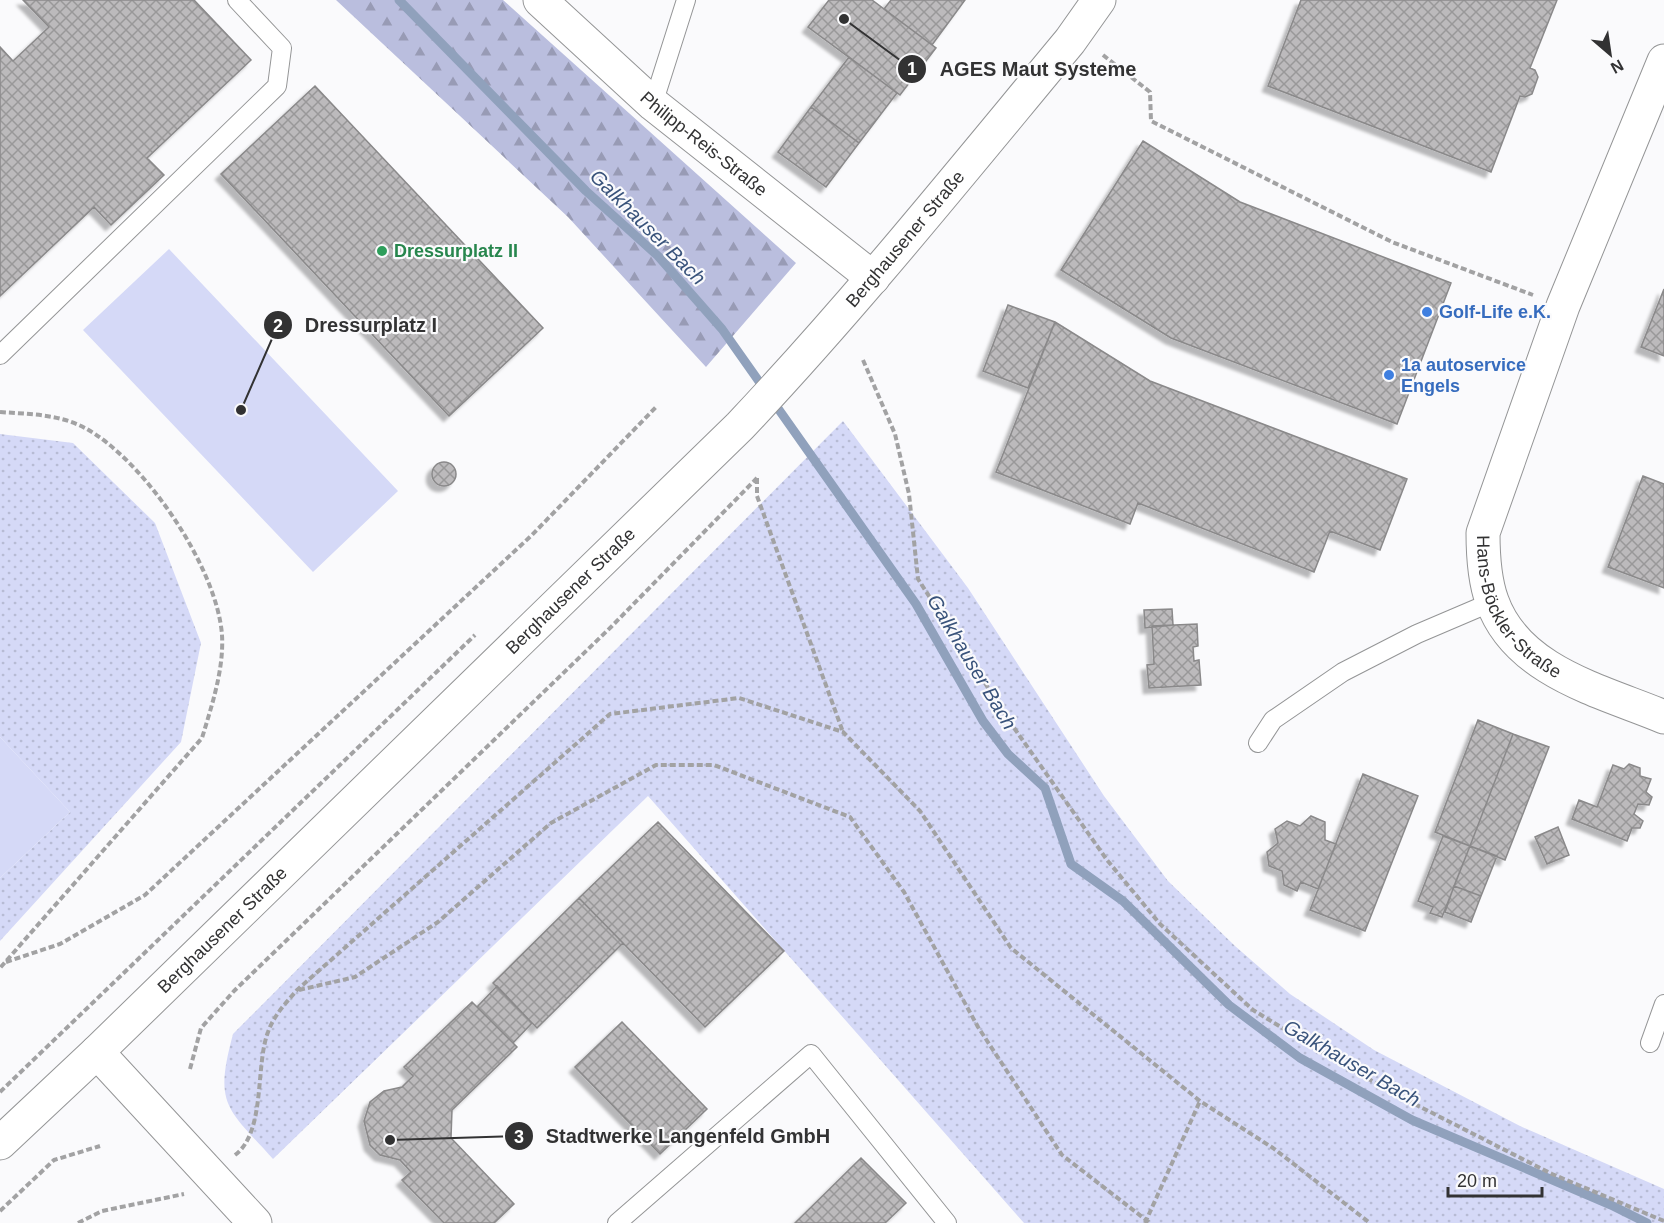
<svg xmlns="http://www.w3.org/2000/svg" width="1664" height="1223" font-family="Helvetica,sans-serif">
  <defs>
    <pattern id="grass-dots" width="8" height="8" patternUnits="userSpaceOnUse" patternTransform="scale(1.5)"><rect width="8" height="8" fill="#d5d9f7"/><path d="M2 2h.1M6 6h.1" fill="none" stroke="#b7bbd4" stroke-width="1.8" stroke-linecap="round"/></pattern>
    <pattern id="forest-firs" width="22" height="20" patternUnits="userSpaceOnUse" patternTransform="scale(1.5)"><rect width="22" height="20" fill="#babede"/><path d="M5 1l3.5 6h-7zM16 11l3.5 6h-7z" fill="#989bb5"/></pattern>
    <pattern id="building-cross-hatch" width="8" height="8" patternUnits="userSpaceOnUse" patternTransform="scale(1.5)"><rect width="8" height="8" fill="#bcbabc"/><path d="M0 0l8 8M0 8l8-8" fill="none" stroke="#999899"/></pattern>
    <filter id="shadow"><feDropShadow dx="-5.5" dy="5.5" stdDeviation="1.5" flood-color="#0004"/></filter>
  </defs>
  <rect width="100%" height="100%" fill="#fafafc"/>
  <path fill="url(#grass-dots)" d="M843 421 968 588 1104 796 1168 881 1235 946 1290 994 1374 1050 1520 1126 1664 1189V1223H1024L648 796 273 1159C226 1107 214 1105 233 1034Z
    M0 434 73 443 155 523 201 643 181 742 0 941V878L70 812 0 737Z"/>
  <path fill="url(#forest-firs)" d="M336 0H503L796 263 706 367 568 217Z"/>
  <path fill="#d5d9f7" d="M169 249 398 491 313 572 83 330Z
    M0 737 70 812 0 878Z"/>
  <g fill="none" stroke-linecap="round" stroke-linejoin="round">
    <path stroke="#90a1bc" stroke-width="9" d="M399 0 586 191 658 256 722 329 916 604 983 721 1008 754 1045 788 1071 864 1123 901 1229 1005 1300 1058 1412 1120 1611 1205 1647 1223"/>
  </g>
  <path fill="url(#building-cross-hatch)" stroke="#8a898a" stroke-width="1.5" filter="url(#shadow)" d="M23 0H194L251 60 147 158 164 175 111 225 94 207 0 296V47L13 61 49 27Z
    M829 0H872L936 48 900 95 808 27Z
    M891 0H965L932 45 884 9Z
    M1301 0H1557L1530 68 1535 70 1538 77 1532 94 1525 97 1520 96 1491 172 1268 86Z
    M849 57 897 93 859 143 811 107Z
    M315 86 543 328 449 416 221 174Z
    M811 107 859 143 826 187 778 152Z
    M1143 141 1240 202 1451 283 1397 424 1171 338 1061 270Z
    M1664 289V356L1641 347Z
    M1008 305 1055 322 1028 388 983 371Z
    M1055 322 1150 381 1407 479 1380 550 1330 531 1314 572 1138 503 1130 524 996 472Z
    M432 474a12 12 0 1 1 24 0a12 12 0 1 1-24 0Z
    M1643 476 1664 484V588L1608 567Z
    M1172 609 1173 625 1145 628 1144 610Z
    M1197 624 1198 646 1193 647 1194 661 1199 660 1201 685 1149 688 1147 665 1154 664 1152 626Z
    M1478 720 1513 734 1470 846 1435 832Z
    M1513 734 1549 747 1505 860 1470 846Z
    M1629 764 1640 768V776L1651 779 1646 792 1652 797 1649 805 1638 804 1634 814 1643 821 1640 828H1632L1627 841 1572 819 1579 800 1597 807 1613 765 1624 769Z
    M1363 774 1418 796 1365 931 1310 910Z
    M1311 816 1325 822V840L1336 844 1318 889 1301 882 1297 891 1284 885 1282 871 1269 866 1267 852 1278 843 1275 829 1287 821 1300 826Z
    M658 822 784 951 705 1027 579 898Z
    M1558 827 1569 855 1547 864 1535 837Z
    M1443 836 1470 846 1442 917 1430 913 1433 907 1418 901Z
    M1470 846 1497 856 1481 896 1454 886Z
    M1454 886 1481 896 1471 922 1445 912Z
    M579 898 623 943 537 1028 493 983Z
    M497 986 532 1023 513 1043 477 1007Z
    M472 1002 517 1047 452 1110 451 1138 514 1204 494 1223H444L402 1180 411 1172 400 1160 380 1155 370 1145 364 1121 370 1102 384 1091 402 1087 413 1076 404 1067Z
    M622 1022 707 1109 660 1154 575 1067Z
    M861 1158 906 1203 885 1223H795Z"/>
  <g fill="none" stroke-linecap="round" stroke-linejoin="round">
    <defs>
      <path id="service" d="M653 104 686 0
        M0 355 277 86 282 48 237 0
        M1258 743 1273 720 1343 672 1417 634 1492 602
        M1650 1043 1664 1004
        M617 1223 811 1054 947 1223"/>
      <g id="minor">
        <path id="s1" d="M540 0 653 104 873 278"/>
        <path id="s2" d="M1664 61 1563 306 1483 533C1483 555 1484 579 1492 601 1517 672 1602 691 1664 717"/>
        <path d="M97 1052 255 1223"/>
      </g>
      <g id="secondary">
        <path id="s3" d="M0 1143 97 1052 740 426C856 303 962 171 1070 41L1099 0"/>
      </g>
    </defs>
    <use href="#service" stroke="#949596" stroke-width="20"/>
    <use href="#minor" stroke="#949596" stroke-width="35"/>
    <use href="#secondary" stroke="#949596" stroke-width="35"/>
    <path stroke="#a2a2a3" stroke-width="4" stroke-dasharray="6 3" stroke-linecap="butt" d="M1103 55 1150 92 1151 121 1392 242 1533 295
      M863 360 895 434 909 494 918 579 1012 725 1107 860 1160 924 1253 1010 1325 1054 1395 1094 1552 1174 1664 1221
      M0 412C28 414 59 414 85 428 144 460 217 567 222 635 224 669 212 705 202 738L0 968
      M757 478V496L843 732
      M6 962 60 944 145 895 532 535 657 406
      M299 990 355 977 438 922 551 823 656 765H714L850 817 904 892 978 1027 1062 1155 1150 1223
      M190 1069 201 1028 234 991 611 627 757 478
      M0 1092 475 635
      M235 1155C266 1132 255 1066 268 1032 274 1015 286 1003 297 990L610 714 739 698 843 732 920 811 1011 948 1200 1101 1273 1148 1370 1223
      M0 1211 54 1160 100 1146
      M78 1223 102 1211 184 1194
      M1145 1223 1200 1101"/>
    <use href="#service" stroke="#fff" stroke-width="18"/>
    <use href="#minor" stroke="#fff" stroke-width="33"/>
    <use href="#secondary" stroke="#fff" stroke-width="33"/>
  </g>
  <circle fill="#2e9e5b" stroke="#fafafc" stroke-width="2" cx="382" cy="251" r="6"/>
  <g fill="#3f7fe0" stroke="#fafafc" stroke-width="2">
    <circle cx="1427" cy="312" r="6"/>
    <circle cx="1389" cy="375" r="6"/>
  </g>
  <g text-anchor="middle" stroke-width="4.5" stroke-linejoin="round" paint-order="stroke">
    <g font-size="18" fill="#323233" stroke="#fafafc">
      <text dy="6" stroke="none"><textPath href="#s1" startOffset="218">Philipp-Reis-Straße</textPath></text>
      <text dy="6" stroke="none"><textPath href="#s3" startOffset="1280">Berghausener Straße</textPath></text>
      <text dy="6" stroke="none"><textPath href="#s3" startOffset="794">Berghausener Straße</textPath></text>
      <text dy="6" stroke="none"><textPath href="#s2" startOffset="592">Hans-Böckler-Straße</textPath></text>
      <text dy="6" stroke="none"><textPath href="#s3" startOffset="308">Berghausener Straße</textPath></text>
    </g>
    <g font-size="18" font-weight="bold" fill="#27864d" stroke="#fafafc" text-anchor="start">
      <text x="394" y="257">Dressurplatz II</text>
    </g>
    <g font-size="18" font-weight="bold" fill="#366cbe" stroke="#fafafc" text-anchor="start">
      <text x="1439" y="318">Golf-Life e.K.</text>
      <text x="1401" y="371">1a autoservice<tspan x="1401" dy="21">Engels</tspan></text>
    </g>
    <g font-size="20" font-style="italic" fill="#39537b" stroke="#fafafc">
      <text transform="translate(648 227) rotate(45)" y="7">Galkhauser Bach</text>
      <text transform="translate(972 662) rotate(59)" y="7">Galkhauser Bach</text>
      <text transform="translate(1352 1063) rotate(30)" y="7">Galkhauser Bach</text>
    </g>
  </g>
  <path fill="none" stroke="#323233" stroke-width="2" d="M844 19L912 69M241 410L278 325M390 1140L519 1136"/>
  <g fill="#323233" stroke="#fafafc" stroke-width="2">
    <circle cx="844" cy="19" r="6"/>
    <circle cx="241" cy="410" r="6"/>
    <circle cx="390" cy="1140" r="6"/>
    <circle cx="912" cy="69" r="15"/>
    <circle cx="278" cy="325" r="15"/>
    <circle cx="519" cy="1136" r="15"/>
  </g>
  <g font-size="18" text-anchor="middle" font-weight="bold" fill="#fff">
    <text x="912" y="75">1</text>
    <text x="278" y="332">2</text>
    <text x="519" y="1143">3</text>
  </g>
  <g font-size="20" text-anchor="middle" font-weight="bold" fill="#323233" stroke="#fafafc" stroke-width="4.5" stroke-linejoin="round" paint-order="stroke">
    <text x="1038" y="76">AGES Maut Systeme</text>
    <text x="371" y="332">Dressurplatz I</text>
    <text x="688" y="1143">Stadtwerke Langenfeld GmbH</text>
  </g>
  <g transform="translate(1610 54) rotate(151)" stroke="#fafafc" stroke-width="4.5" paint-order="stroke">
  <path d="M0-4.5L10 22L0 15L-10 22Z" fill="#323233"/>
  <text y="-9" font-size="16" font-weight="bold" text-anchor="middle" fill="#323233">N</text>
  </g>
  <path d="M1448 1187v9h94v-9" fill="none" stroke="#323233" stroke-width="3"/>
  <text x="1457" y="1187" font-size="18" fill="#323233" stroke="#fafafc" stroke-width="4.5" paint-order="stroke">20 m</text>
</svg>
